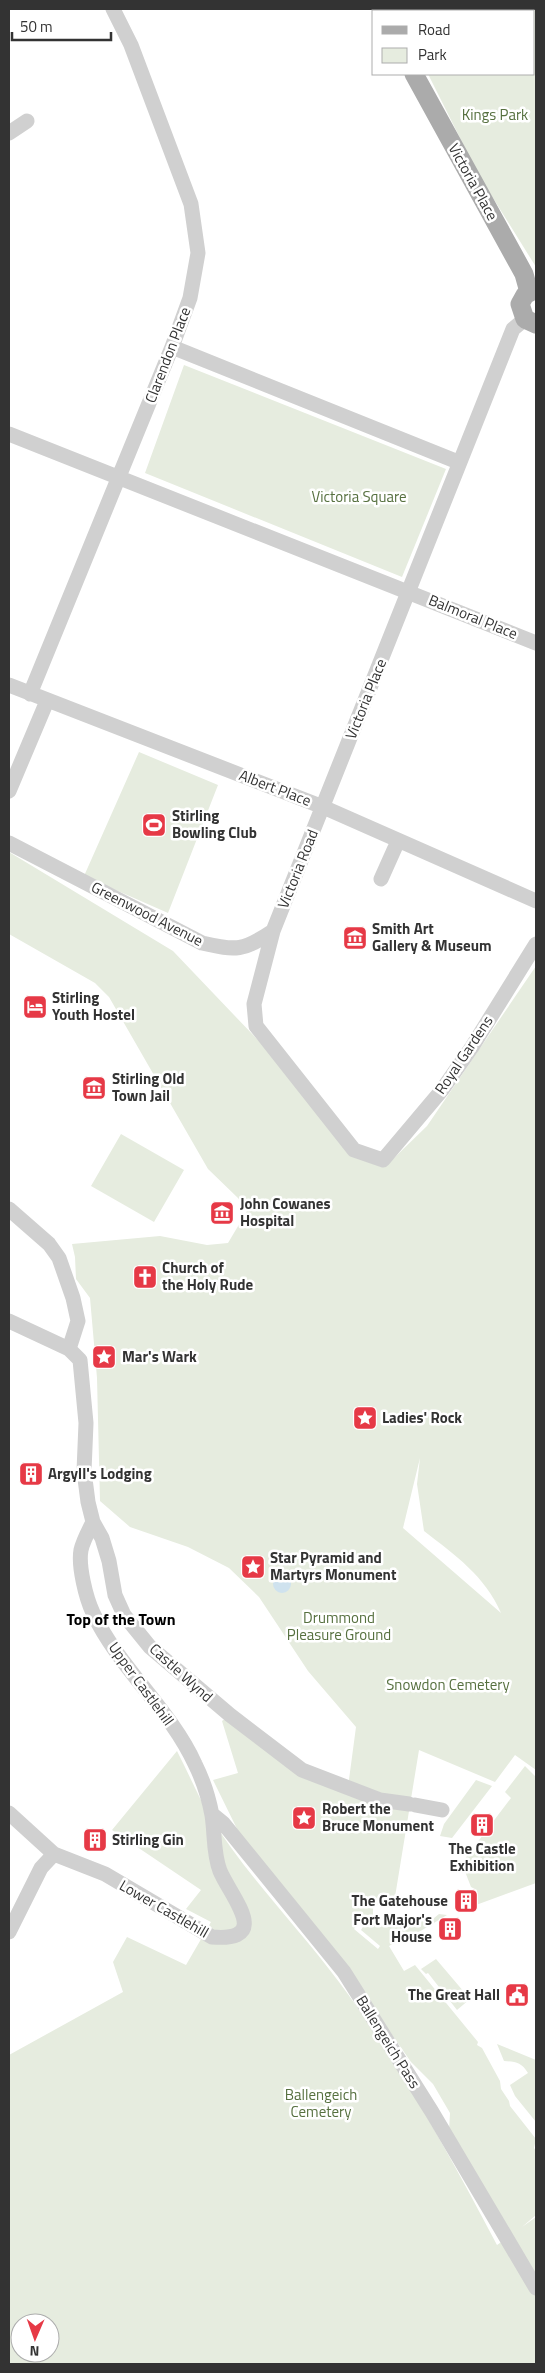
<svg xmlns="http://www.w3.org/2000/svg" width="545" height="2373" font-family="'Titillium Web',sans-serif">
  <rect width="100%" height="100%" fill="#fff"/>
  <path fill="#e6ecdf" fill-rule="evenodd" d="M396 9H536V267L478 174 428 74H534V11H397Z
    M184 365 446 469 402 577 145 473Z
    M139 752 218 785 168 913 84 876Z
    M9 852 173 951 275 1058 354 1156 394 1158 427 1126 536 966V1770L515 1755 495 1782 419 1750 394 1903 373 1905V1924L421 1921 428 1923 439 1914 447 1915 409 1938 407 1936 389 1946 404 1971 415 1965 478 2042 477 2045 482 2048 500 2081 501 2089 509 2101 510 2106 536 2139 534 2148 536 2151V2215L522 2227 536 2217V2364H9V2055L123 1992 113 1962 127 1937 186 1965 211 1922 186 1909 201 1890 112 1830 177 1751C188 1772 197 1794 209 1815 246 1875 297 1926 339 1982 400 2064 449 2154 497 2245L510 2236 449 2131 450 2113 433 2084 411 2062 321 1933 241 1837 213 1780 238 1773 222 1721 230 1715 279 1754 348 1787 356 1727 308 1671 259 1597 229 1568 188 1547 130 1527 100 1501 97 1378 90 1298 76 1279 75 1257 72 1244 160 1236 207 1245 228 1243 247 1211 238 1198 208 1169 109 997 95 983 9 934ZM420 1458 417 1484 424 1531C455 1555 485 1576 501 1613L403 1528ZM361 1919 366 1922 361 1930 380 1946 378 1949 354 1929ZM20 2323H50V2353H20Z
    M121 1134 184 1170 154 1222 91 1186Z
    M525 1766 536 1777V1883L476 1905 473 1897 476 1895 477 1890 471 1887 464 1869V1860L511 1798 505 1792Z
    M476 1780 492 1786 452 1838 440 1836 444 1824Z
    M436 1959 470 1999 457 2010 428 1973 426 1974 421 1969Z
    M497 2044 536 2060V2122L515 2096 510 2085 528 2073C521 2062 516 2062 504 2061Z"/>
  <path fill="#cfe2ee" d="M273 1584a9 9 0 1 1 18 0a9 9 0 1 1-18 0Z"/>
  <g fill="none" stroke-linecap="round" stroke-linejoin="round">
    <path stroke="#d0d0d0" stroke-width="15" d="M9 133 27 121
      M525 319 513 329 273 931 254 1004 256 1026 354 1150 383 1160 442 1090 472 1047 536 944
      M172 347 458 462
      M9 434 536 643
      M9 685 323 807 536 901
      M30 694 172 347 190 298 198 253 191 204 131 45 113 9
      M9 791 47 701
      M9 843 202 943C237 951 243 951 273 931
      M381 879 398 841
      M9 1209 49 1244 59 1258 73 1298 78 1321 69 1349
      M9 1321 69 1349 80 1360 86 1423 84 1471 88 1502 93 1522 102 1538 109 1561 115 1595 124 1615 150 1647 230 1715 302 1770 380 1800 409 1804
      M415 1805 442 1810
      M9 1813 54 1854 105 1874 212 1937C273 1942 231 1897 220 1871 213 1853 215 1834 212 1815 209 1799 202 1778 195 1764 170 1709 119 1668 93 1613 86 1598 78 1566 81 1550 83 1541 89 1530 93 1522
      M212 1814 223 1823 344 1972 432 2112 536 2288
      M9 1932 41 1868 54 1854"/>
    <path stroke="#ababab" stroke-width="19" d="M383 9 384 11
      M414 74 524 274 529 292
      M536 289 525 295 520 304 525 319 536 324"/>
  </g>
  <defs>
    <symbol id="stadium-square" viewBox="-11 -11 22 22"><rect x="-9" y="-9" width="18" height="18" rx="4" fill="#e63946" stroke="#fff"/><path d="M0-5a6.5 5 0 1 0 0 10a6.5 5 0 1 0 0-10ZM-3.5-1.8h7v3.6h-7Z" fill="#fff"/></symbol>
    <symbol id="museum-square" viewBox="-11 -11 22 22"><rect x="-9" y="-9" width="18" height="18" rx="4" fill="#e63946" stroke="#fff"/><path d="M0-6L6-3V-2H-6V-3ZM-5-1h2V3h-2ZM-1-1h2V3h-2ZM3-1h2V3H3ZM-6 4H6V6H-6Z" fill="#fff"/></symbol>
    <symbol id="hotel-square" viewBox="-11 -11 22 22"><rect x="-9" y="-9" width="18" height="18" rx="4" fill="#e63946" stroke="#fff"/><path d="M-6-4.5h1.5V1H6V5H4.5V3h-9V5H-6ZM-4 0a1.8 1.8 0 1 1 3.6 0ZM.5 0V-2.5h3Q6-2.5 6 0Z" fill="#fff"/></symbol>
    <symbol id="church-square" viewBox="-11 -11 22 22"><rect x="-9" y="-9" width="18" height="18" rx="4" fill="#e63946" stroke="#fff"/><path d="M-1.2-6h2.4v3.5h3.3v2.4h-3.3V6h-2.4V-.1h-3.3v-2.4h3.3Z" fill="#fff"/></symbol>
    <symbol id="sight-square" viewBox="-11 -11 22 22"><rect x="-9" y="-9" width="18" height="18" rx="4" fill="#e63946" stroke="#fff"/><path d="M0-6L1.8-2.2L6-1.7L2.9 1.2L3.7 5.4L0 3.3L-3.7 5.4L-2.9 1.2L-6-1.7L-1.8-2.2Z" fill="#fff"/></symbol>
    <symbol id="building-square" viewBox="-11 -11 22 22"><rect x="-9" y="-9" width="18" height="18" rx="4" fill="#e63946" stroke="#fff"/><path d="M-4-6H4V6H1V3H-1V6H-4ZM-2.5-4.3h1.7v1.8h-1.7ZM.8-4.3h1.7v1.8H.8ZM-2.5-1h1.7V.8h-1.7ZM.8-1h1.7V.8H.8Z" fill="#fff"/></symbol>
    <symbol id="civic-square" viewBox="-11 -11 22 22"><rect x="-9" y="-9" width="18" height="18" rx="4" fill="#e63946" stroke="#fff"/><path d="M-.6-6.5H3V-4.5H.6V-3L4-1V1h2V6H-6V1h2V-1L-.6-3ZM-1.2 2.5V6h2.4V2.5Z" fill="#fff"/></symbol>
  </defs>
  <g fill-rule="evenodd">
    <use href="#stadium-square" x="140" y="811" width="28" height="28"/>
    <use href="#museum-square" x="341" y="924" width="28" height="28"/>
    <use href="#hotel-square" x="21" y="993" width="28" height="28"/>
    <use href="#museum-square" x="80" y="1074" width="28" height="28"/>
    <use href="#museum-square" x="208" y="1199" width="28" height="28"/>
    <use href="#church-square" x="131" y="1263" width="28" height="28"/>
    <use href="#sight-square" x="90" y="1343" width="28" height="28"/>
    <use href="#sight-square" x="351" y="1404" width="28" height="28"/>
    <use href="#building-square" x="17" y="1460" width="28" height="28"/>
    <use href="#sight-square" x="239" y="1553" width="28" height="28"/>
    <use href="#sight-square" x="290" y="1804" width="28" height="28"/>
    <use href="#building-square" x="468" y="1811" width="28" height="28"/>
    <use href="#building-square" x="81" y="1826" width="28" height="28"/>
    <use href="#building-square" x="452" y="1887" width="28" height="28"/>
    <use href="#building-square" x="436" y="1915" width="28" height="28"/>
    <use href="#civic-square" x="503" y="1981" width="28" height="28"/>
  </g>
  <g text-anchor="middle" stroke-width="5" stroke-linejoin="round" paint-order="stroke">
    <g font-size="15" fill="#56703f" stroke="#fff">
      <text x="495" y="120">Kings Park</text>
      <text x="359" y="502">Victoria Square</text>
      <text x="339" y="1623">Drummond<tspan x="339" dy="17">Pleasure Ground</tspan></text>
      <text x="448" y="1690">Snowdon Cemetery</text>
      <text x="321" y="2100">Ballengeich<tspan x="321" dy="17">Cemetery</tspan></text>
    </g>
    <g font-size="15" fill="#333" stroke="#fff">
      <text transform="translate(473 182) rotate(61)" y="5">Victoria Place</text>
      <text transform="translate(168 355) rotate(-69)" y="5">Clarendon Place</text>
      <text transform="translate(473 617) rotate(22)" y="5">Balmoral Place</text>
      <text transform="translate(366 699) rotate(-68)" y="5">Victoria Place</text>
      <text transform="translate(275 788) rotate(21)" y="5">Albert Place</text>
      <text transform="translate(298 869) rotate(-68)" y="5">Victoria Road</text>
      <text transform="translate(147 914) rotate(27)" y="5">Greenwood Avenue</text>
      <text transform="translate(464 1055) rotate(-56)" y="5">Royal Gardens</text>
      <text transform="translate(181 1673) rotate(42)" y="5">Castle Wynd</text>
      <text transform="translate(141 1684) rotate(54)" y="5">Upper Castlehill</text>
      <text transform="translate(164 1909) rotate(30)" y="5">Lower Castlehill</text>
      <text transform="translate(388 2042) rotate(58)" y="5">Ballengeich Pass</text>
    </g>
    <g font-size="15" font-weight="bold" fill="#333" stroke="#fff" text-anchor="start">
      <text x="172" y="821">Stirling<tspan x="172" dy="17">Bowling Club</tspan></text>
      <text x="372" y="934">Smith Art<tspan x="372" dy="17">Gallery &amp; Museum</tspan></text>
      <text x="52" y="1003">Stirling<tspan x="52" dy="17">Youth Hostel</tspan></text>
      <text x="112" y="1084">Stirling Old<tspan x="112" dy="17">Town Jail</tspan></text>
      <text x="240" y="1209">John Cowanes<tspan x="240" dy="17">Hospital</tspan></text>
      <text x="162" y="1273">Church of<tspan x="162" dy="17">the Holy Rude</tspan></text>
      <text x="122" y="1362">Mar's Wark</text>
      <text x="382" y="1423">Ladies' Rock</text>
      <text x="48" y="1479">Argyll's Lodging</text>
      <text x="270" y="1563">Star Pyramid and<tspan x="270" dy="17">Martyrs Monument</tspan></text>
      <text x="322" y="1814">Robert the<tspan x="322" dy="17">Bruce Monument</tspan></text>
      <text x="112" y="1845">Stirling Gin</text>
      <text x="482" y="1854" text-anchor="middle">The Castle<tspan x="482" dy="17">Exhibition</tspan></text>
      <text x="448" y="1906" text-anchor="end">The Gatehouse</text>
      <text x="432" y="1925" text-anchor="end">Fort Major's<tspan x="432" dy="17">House</tspan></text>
      <text x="500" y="2000" text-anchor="end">The Great Hall</text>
    </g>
    <g font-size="16" font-weight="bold" fill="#000" stroke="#fff">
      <text x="121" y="1625">Top of the Town</text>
    </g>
  </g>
  <rect width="545" height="2373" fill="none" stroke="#333333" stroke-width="20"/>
  <rect x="372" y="10" width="162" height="65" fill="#ffffff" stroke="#adadad"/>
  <rect x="382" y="26" width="25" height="8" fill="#ababab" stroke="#adadad"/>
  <text x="418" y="35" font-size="15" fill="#333333">Road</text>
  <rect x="382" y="48" width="25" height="15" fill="#e6ecdf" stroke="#adadad"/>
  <text x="418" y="60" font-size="15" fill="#333333">Park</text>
  <g transform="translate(35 2338) rotate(182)"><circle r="24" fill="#ffffff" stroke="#adadad"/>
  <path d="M0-4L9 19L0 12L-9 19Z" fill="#e63946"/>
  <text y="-8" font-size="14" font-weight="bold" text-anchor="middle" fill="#333333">N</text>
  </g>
  <path d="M12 32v8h99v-8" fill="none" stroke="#333333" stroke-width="2.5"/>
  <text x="20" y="32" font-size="15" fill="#333333" stroke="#ffffff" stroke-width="4" paint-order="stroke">50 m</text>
</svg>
